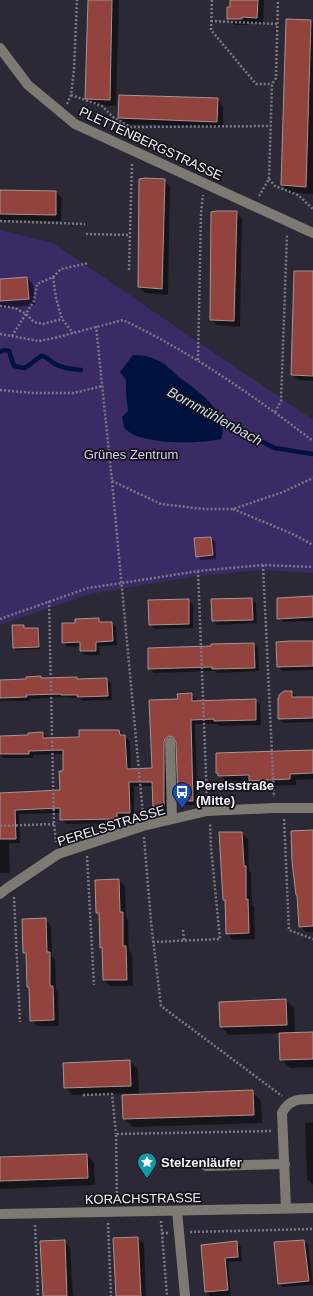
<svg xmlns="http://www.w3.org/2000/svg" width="313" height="1296" font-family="Arial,sans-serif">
  <rect width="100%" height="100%" fill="#2c2936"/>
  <path fill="#3a2a65" d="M0 230 53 243 313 420V573L261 570 197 576 90 594 0 625Z"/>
  <path fill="#00133e" d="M133 355C142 355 149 356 157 360 165 363 172 371 179 377 196 390 232 413 221 439 199 444 155 444 134 435 130 433 127 430 124 428L122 417 128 411 126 394V380L120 372Z"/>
  <path fill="#0007" d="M89 0H119L116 106 93 105 86 98Z
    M231 0H264L263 23H248V25H234L228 19 231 8Z
    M311 21 313 23V194L290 193 282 185Z
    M217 99 223 106V127L125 124 119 118Z
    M164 180 170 186 168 295 145 293 139 287Z
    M0 191 56 192 62 198 61 221 0 220Z
    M236 212 242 218 240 327 217 325 211 319Z
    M313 272V381L299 380 292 374Z
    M27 278 33 284 35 305 0 308V280Z
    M211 538 215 542 216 559 201 560 197 556Z
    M313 597V621L283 622 278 618Z
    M252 599 256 603 257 623 217 625 213 621Z
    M188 600 193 605V628L154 629 150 625Z
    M98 619 102 623H112L116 627 117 645 99 646 100 655H85L81 651V646L67 647 63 642 76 624Z
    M13 626H24L26 628 37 629 39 631 40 649 16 650 14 648Z
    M313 642V670L282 671 278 666Z
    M253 644 258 648 259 671 217 673 215 671 154 673 149 669V649L212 647Z
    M41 677 42 679 77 678 79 680 107 679 111 683 112 700 83 701 81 699 65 697 30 699V701H0V681L27 680Z
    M292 692 296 696V698H313V722L284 723 279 719V699Z
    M191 694 196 699V701L255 700 260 704 261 725 220 726 217 724H195L198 805H184L179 801 177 740H175L169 743V812H159L154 807 153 786H134V817H121V823L66 824 61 819V813L19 814 20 843H9L10 873H0V794L61 791 64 772V754L33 755V758H3L0 755V737L29 736 43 733 48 739 80 738 119 731 130 741 131 770 153 769 179 700Z
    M313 751V779L296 780V785L256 786 251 781H226L219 775Z
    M313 831V932H306L300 926Z
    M220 833H242L248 839 249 871 251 873 252 905 254 907 255 939 233 940 227 933 226 902 224 900Z
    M119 880 125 886 126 917 128 920 129 951 132 953 133 986H110L104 980 103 950 101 947 100 915 97 913Z
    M45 919 51 926 52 956 55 959 56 990 58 993 59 1026H37L31 1020 30 989 28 986 27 955 24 953Z
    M286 1000 294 1008 295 1034 313 1033V1067L290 1068 281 1059 280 1033 229 1035 221 1027 220 1003Z
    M130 1061 138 1069 139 1093 73 1095 65 1087 64 1064Z
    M252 1091 261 1101 262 1123 133 1127 124 1118Z
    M313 1122V1185L307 1179 305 1123Z
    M87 1155 94 1162 95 1185 0 1189V1158Z
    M138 1238 144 1244 146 1296H117Z
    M64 1241 70 1247 73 1296H44Z
    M304 1241 308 1245 313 1285 283 1287 279 1283Z
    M237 1243 241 1247 242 1261 228 1262 231 1296H210L206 1292 202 1246Z"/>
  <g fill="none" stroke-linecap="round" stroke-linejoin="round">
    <path stroke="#00133e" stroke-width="4.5" d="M0 352 4 350 9 351 14 366 25 368 41 356C47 356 50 361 55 364 64 369 72 369 81 370
      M217 420 275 448 312 454"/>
  </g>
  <path fill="#92433e" stroke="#a69391" d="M88 0H112L110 100 85 99Z
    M230 0H258L257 18 242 17V19H227V7H230Z
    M286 19 311 20 306 187 281 185Z
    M119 95 218 98 217 122 118 118Z
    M145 178 165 179 162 289 138 287 139 179Z
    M0 190 56 191V215L0 214Z
    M217 211H237L234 321 210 320 211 212Z
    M294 271H313V376L291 375Z
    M27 277 29 299 0 301V279Z
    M211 537 213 555 196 557 194 538Z
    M313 596V617L277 619V598Z
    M252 598 253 620 212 621 211 599Z
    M189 599V624L149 625 148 600Z
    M99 618V622H112L113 641 96 642V651H80V642L62 643V623H75V619Z
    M12 625H24V628H38L39 647 13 648Z
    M290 641H313V666L277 667 276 642Z
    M254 643 255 668 212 669V667L148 669V648L211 646V644Z
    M41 676V678L77 677V679L107 678 108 696 77 697 78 695H61V694L26 695 27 697 0 698V680L26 679V677Z
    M284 691H292V697H313V718L278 719V698H279V695Z
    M192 693V701L256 699V720L214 721V719L191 720 193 801H178L176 742 173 737 169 736 165 739 164 742V807L153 808 152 782H129L130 813H117V819L60 820V808L15 810 16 839H0V793L60 790 59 771H63V750L29 751V754H0V736L28 735V733L43 732V738L79 737V730H119L120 735H125L127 769 152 768 149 700 178 699 177 694Z
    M313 750V773L290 774V779L249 781V775L218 776V773H216V753Z
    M313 830V926L299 927 297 895H296L292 862 291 831Z
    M219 832H242L244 866H246V900L248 899 249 933 226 934 225 900H223Z
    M119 879 120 912H123V946H126L127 980H103L102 947 100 948 99 913H96L95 880Z
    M46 918 47 952H50V986H53L54 1020 30 1021 29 987H27L26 953H23L22 919Z
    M286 999 287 1025 220 1027 219 1002Z
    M313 1032V1059L280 1060 279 1033Z
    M130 1060 131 1086 64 1088 63 1063Z
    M253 1090 254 1115 123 1119 122 1095Z
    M87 1154 88 1178 0 1181V1157Z
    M138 1237 141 1296H116L113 1238Z
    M65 1240 67 1296H43L40 1241Z
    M304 1240 309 1281 278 1284 274 1242Z
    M237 1241 238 1257 225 1258 228 1290 205 1292 201 1245Z"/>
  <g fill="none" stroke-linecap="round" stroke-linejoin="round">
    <path stroke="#7b7884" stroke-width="2.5" stroke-dasharray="2 2" stroke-linecap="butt" d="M212 0 211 30 256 84H272
      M211 21 277 24
      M71 95 102 106 114 118 131 127 270 126
      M67 104 71 95 74 70 77 0
      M269 179 275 186 298 195 313 209
      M259 196 269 179 272 84 276 78 278 0
      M0 221 85 224
      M86 234 130 235
      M129 270 132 162
      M53 277 56 298 62 319 73 333
      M0 306 15 308 26 314 34 322 43 324 62 319
      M96 326 112 481 143 814
      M0 334 39 341 54 338 123 320C191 352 254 396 313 441
      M12 336 34 301 37 284 53 277 61 269 89 263
      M198 360 201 213 203 195
      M0 390 33 393H74L102 386
      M275 412 281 401 287 234
      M112 481 161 504 204 509H233L283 492 313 478
      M233 509 295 535 313 545
      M263 565 274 797
      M198 571 207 800
      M49 601 54 824 56 842
      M0 619 88 588 122 583 198 571 263 565 313 567
      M284 819 289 930 313 939
      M0 826 54 824
      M144 837 151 922 161 1006 282 1096
      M87 856 94 985
      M14 897 20 1022
      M183 930 184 940
      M153 942 220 939 211 847 210 823
      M83 1095 112 1094 116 1134
      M117 1201 116 1134 273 1131
      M161 1221 167 1296
      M108 1223 111 1296
      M35 1225 38 1296
      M190 1232 313 1229
      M162 1233H169"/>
    <path stroke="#7d7973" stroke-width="10" d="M0 48 28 85 75 124 313 233
      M170 742 172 819
      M0 894 6 889 58 854 143 826 207 811 274 808H313
      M206 1166 285 1164
      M286 1208 282 1113C289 1099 299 1099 313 1099
      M177 1211 185 1296
      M0 1214 313 1208"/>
  </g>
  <defs>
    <symbol id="bus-pin" viewBox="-11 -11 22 30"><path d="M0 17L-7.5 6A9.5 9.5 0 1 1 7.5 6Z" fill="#1a4fb4" stroke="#141319"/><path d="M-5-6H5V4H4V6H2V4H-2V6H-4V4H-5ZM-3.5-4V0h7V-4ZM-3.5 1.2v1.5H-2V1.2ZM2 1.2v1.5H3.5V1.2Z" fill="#fff"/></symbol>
    <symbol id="sight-pin" viewBox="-11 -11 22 30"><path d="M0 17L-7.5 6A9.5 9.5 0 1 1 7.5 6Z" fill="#0f9aa8" stroke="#141319"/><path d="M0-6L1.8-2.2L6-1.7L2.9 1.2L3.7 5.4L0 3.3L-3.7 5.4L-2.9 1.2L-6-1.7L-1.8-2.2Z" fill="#fff"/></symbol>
  </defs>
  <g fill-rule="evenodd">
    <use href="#bus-pin" x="171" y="781" width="22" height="30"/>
    <use href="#sight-pin" x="136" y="1151" width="22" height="30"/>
  </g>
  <g text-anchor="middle" stroke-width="3.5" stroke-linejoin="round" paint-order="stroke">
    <g font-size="13" fill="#f2f1f9" stroke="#141319">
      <text transform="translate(151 143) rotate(25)" y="5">PLETTENBERGSTRASSE</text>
      <text transform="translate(111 825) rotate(-17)" y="5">PERELSSTRASSE</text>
      <text transform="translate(143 1198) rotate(-1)" y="5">KORACHSTRASSE</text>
    </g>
    <g font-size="13" fill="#d7d0f8" stroke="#141319">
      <text x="131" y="459">Grünes Zentrum</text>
    </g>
    <g font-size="13" font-weight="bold" fill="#f2f1f9" stroke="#141319" text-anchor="start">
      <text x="196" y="790">Perelsstraße<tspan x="196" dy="15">(Mitte)</tspan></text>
      <text x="161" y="1167">Stelzenläufer</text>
    </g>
    <g font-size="14" font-style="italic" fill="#d0dbed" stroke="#141319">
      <text transform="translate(215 416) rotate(29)" y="5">Bornmühlenbach</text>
    </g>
  </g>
</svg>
